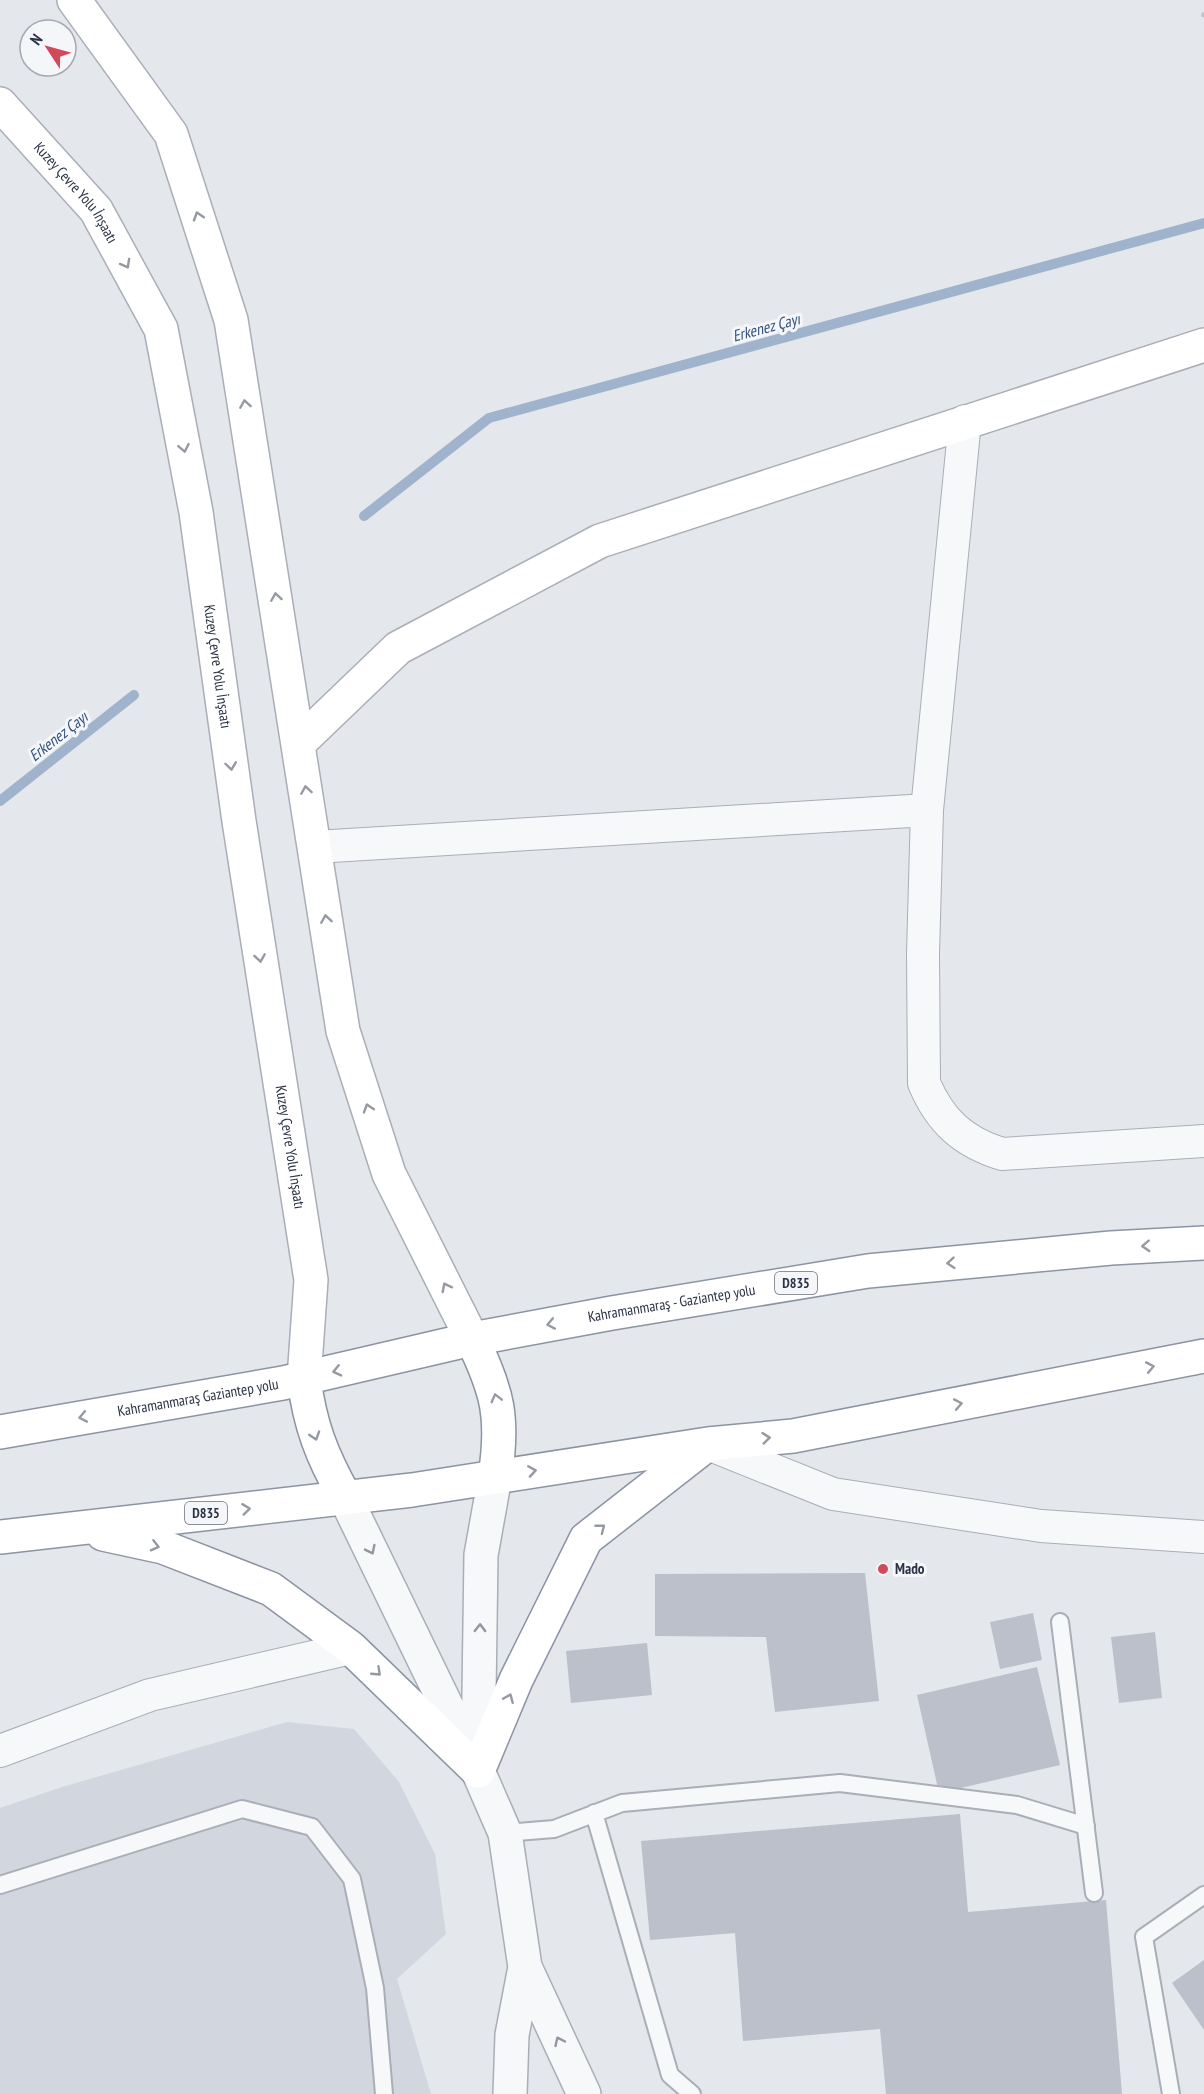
<svg xmlns="http://www.w3.org/2000/svg" width="1204" height="2094" font-family="'PT Sans Narrow',sans-serif">
  <rect width="100%" height="100%" fill="#e4e7ec"/>
  <path fill="#d2d6de" d="M287 1722 354 1729 399 1782 435 1854 446 1934 397 1979 431 2094H0V1808L62 1787Z"/>
  <g fill="none" stroke-linecap="round" stroke-linejoin="round">
    <path stroke="#9fb4cc" stroke-width="10" d="M364 516 489 418 1204 223
      M0 801 134 695"/>
  </g>
  <path fill="#bbc0ca" d="M865 1573 879 1701 775 1712 766 1637 655 1636V1574Z
    M1033 1613 1042 1660 1000 1669 990 1622Z
    M1155 1632 1162 1698 1119 1703 1111 1637Z
    M647 1643 652 1695 571 1703 566 1651Z
    M1037 1667 1060 1765 939 1793 917 1695Z
    M960 1814 968 1912 1106 1900 1122 2094H886L880 2029 743 2041 735 1933 650 1940 641 1841Z
    M1204 1960V2030L1172 1983Z"/>
  <g fill="none" stroke-linecap="round" stroke-linejoin="round">
    <defs>
      <path id="service" d="M1060 1622 1094 1893
        M594 1813 670 2075 692 2094
        M505 1833 554 1829 622 1803 840 1783 1017 1805 1086 1826
        M0 1885 242 1809 312 1827 352 1879 375 1988 384 2094
        M1171 2094 1144 1937 1204 1895"/>
      <path id="minor" d="M927 810 965 421
        M315 847 927 810 923 954 924 1083C940 1121 963 1142 1002 1154L1204 1141
        M708 1444 833 1494 1041 1526 1204 1537
        M0 1751 150 1695 351 1648"/>
      <path id="tertiary" d="M345 1497 478 1771 505 1833 525 1967 584 2094
        M478 1763 481 1555 495 1477
        M510 2094 512 2035 525 1967"/>
      <g id="secondary">
        <path d="M74 0 171 134 231 320 343 1031 389 1174 472 1339"/>
        <path id="s1" d="M0 104 96 210 161 329 196 512 239 821 311 1280 304 1379"/>
        <path d="M299 743 398 648 600 541 1204 345"/>
      </g>
      <g id="trunk">
        <path d="M472 1339C498 1392 504 1418 495 1477"/>
        <path d="M304 1379C310 1426 322 1456 345 1497"/>
        <path id="s2" d="M0 1432 283 1383 472 1339 612 1313 868 1271 1111 1248 1204 1243"/>
        <path d="M103 1534 163 1547 271 1589 351 1648 478 1771 516 1680 586 1539 705 1446"/>
        <path d="M0 1537 412 1490 708 1444 793 1436 1204 1356"/>
      </g>
    </defs>
    <use href="#service" stroke="#a9aeb7" stroke-width="20"/>
    <use href="#minor" stroke="#a9aeb7" stroke-width="34"/>
    <use href="#tertiary" stroke="#a9aeb7" stroke-width="36"/>
    <use href="#secondary" stroke="#a9aeb7" stroke-width="36"/>
    <use href="#trunk" stroke="#8b94a3" stroke-width="36"/>
    <path stroke="#c2c5cb" stroke-width="4" stroke-dasharray="4.5 4.5" stroke-linecap="butt" d="M1203 17 1204 11"/>
    <use href="#service" stroke="#f7f8fa" stroke-width="16"/>
    <use href="#minor" stroke="#f7f8fa" stroke-width="32"/>
    <use href="#tertiary" stroke="#f7f8fa" stroke-width="33"/>
    <use href="#secondary" stroke="#fff" stroke-width="33"/>
    <use href="#trunk" stroke="#fff" stroke-width="33"/>
  </g>
  <defs><path id="oneway-chevron" d="M-2-3.5L2.5 0L-2 3.5" fill="none" stroke-width="1.6" stroke-linecap="round" stroke-linejoin="round" transform="scale(1.5)"/></defs>
  <g stroke="#959aa2">
    <use href="#oneway-chevron" transform="translate(198 216) rotate(-108)"/>
    <use href="#oneway-chevron" transform="translate(126 264) rotate(61)"/>
    <use href="#oneway-chevron" transform="translate(245 404) rotate(-99)"/>
    <use href="#oneway-chevron" transform="translate(184 448) rotate(79)"/>
    <use href="#oneway-chevron" transform="translate(276 597) rotate(-99)"/>
    <use href="#oneway-chevron" transform="translate(231 766) rotate(82)"/>
    <use href="#oneway-chevron" transform="translate(306 790) rotate(-99)"/>
    <use href="#oneway-chevron" transform="translate(326 919) rotate(-99)"/>
    <use href="#oneway-chevron" transform="translate(260 958) rotate(81)"/>
    <use href="#oneway-chevron" transform="translate(368 1108) rotate(-108)"/>
    <use href="#oneway-chevron" transform="translate(1146 1246) rotate(177)"/>
    <use href="#oneway-chevron" transform="translate(951 1263) rotate(175)"/>
    <use href="#oneway-chevron" transform="translate(446 1287) rotate(-117)"/>
    <use href="#oneway-chevron" transform="translate(551 1324) rotate(169)"/>
    <use href="#oneway-chevron" transform="translate(1150 1367) rotate(-11)"/>
    <use href="#oneway-chevron" transform="translate(337 1371) rotate(167)"/>
    <use href="#oneway-chevron" transform="translate(496 1398) rotate(-104)"/>
    <use href="#oneway-chevron" transform="translate(958 1404) rotate(-11)"/>
    <use href="#oneway-chevron" transform="translate(83 1417) rotate(169)"/>
    <use href="#oneway-chevron" transform="translate(315 1436) rotate(72)"/>
    <use href="#oneway-chevron" transform="translate(766 1438) rotate(-6)"/>
    <use href="#oneway-chevron" transform="translate(532 1471) rotate(-9)"/>
    <use href="#oneway-chevron" transform="translate(246 1509) rotate(-7)"/>
    <use href="#oneway-chevron" transform="translate(601 1528) rotate(-38)"/>
    <use href="#oneway-chevron" transform="translate(155 1546) rotate(14)"/>
    <use href="#oneway-chevron" transform="translate(377 1672) rotate(43)"/>
    <use href="#oneway-chevron" transform="translate(509 1698) rotate(-67)"/>
  </g>
  <g stroke="#9196a0">
    <use href="#oneway-chevron" transform="translate(371 1550) rotate(64)"/>
    <use href="#oneway-chevron" transform="translate(480 1628) rotate(-89)"/>
    <use href="#oneway-chevron" transform="translate(559 2041) rotate(-115)"/>
  </g>
  <circle fill="#d1495b" stroke="#f4f6f9" stroke-width="2" cx="883" cy="1569" r="6"/>
  <g text-anchor="middle" stroke-width="6" stroke-linejoin="round" paint-order="stroke">
    <g fill="#f4f6f9" stroke="#676e7b" stroke-width="1.5">
      <rect x="775" y="1272" width="42" height="22" rx="4.5"/>
      <rect x="185" y="1502" width="42" height="22" rx="4.5"/>
    </g>
    <g font-size="14" font-weight="bold" fill="#2b3445">
      <text x="796" y="1288">D835</text>
      <text x="206" y="1518">D835</text>
    </g>
    <g font-size="15" fill="#2b3445" stroke="#f4f6f9">
      <text dy="5" stroke="none"><textPath href="#s1" startOffset="117">Kuzey Çevre Yolu İnşaatı</textPath></text>
      <text dy="5" stroke="none"><textPath href="#s1" startOffset="621">Kuzey Çevre Yolu İnşaatı</textPath></text>
      <text dy="5" stroke="none"><textPath href="#s1" startOffset="1107">Kuzey Çevre Yolu İnşaatı</textPath></text>
      <text dy="5" stroke="none"><textPath href="#s2" startOffset="684">Kahramanmaraş - Gaziantep yolu</textPath></text>
      <text dy="5" stroke="none"><textPath href="#s2" startOffset="201">Kahramanmaraş Gaziantep yolu</textPath></text>
    </g>
    <g font-size="15" font-weight="bold" fill="#2b3445" stroke="#f4f6f9" text-anchor="start">
      <text x="895" y="1574">Mado</text>
    </g>
    <g font-size="16" font-style="italic" fill="#34527a" stroke="#f4f6f9">
      <text transform="translate(766 327) rotate(-15)" y="6">Erkenez Çayı</text>
      <text transform="translate(58 736) rotate(-38)" y="6">Erkenez Çayı</text>
    </g>
  </g>
  <g transform="translate(48 48) rotate(306)"><circle r="28" fill="#f4f6f9" stroke="#a4a8b1" stroke-width="1.5"/>
  <path d="M0-4.5L10 22L0 15L-10 22Z" fill="#d1495b"/>
  <text y="-9" font-size="16" font-weight="bold" text-anchor="middle" fill="#2b3445">N</text>
  </g>
</svg>
